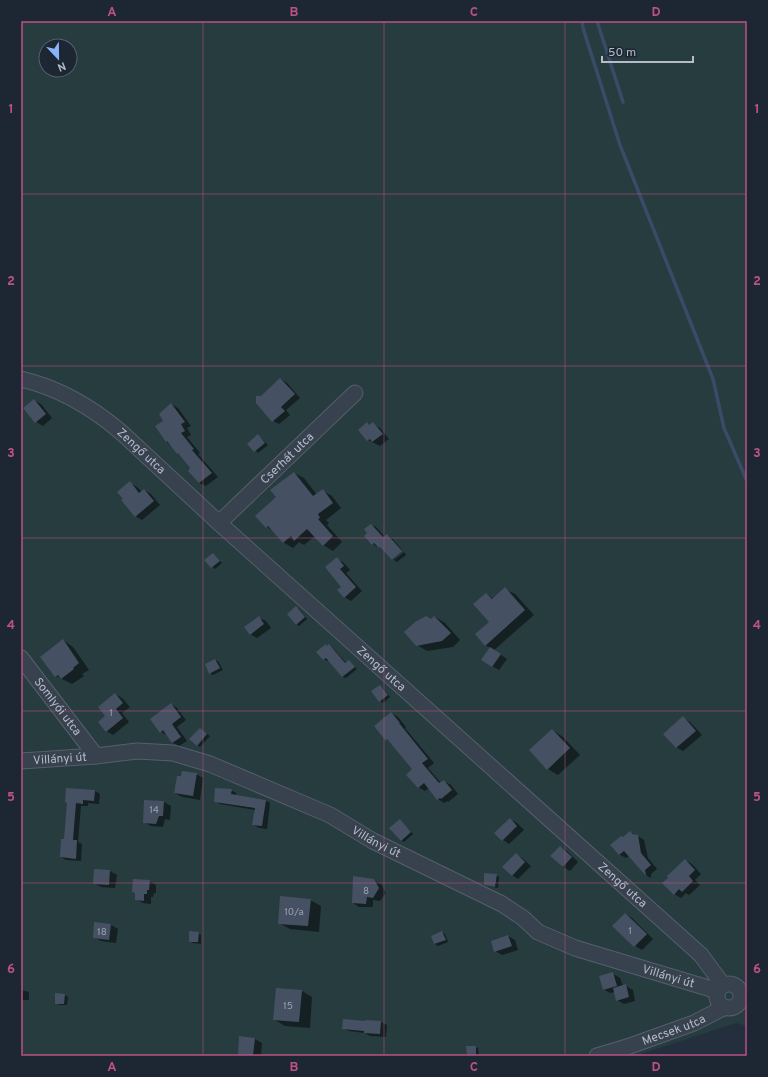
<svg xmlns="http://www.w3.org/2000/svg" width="768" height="1077" font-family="Overpass,sans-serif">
  <rect width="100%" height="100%" fill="#242f3e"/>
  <path fill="#263c3f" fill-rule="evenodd" d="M21 21H745L747 25V1026L736 1023 635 1056H21ZM46 46H70V70H46Z"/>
  <path fill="#0007" d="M280 379 287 383 300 398 286 410 290 415 279 424 273 421 261 397Z
    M34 400 41 404 52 418 43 426 36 422Z
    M171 404 178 408 191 426 187 428 191 435 187 437 200 453 198 454 218 477 206 486 199 483 192 469 180 455 166 441 165 421Z
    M367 424 371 426 373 424 380 428 389 439 380 446 368 440Z
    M258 435 268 445 258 453 248 444Z
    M294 473 304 478 317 495 323 491 332 496 341 508 326 520 329 523 327 525 342 542 333 551 323 545 315 536 304 545 299 542 293 548 283 542 273 531 267 527 277 498Z
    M130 483 137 487 142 492 144 490 151 494 160 505 142 520 135 516Z
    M371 525 376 527 385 537 387 535 392 538 402 550 393 560 384 550 378 546 377 547 373 544 369 533Z
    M404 552 406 555 397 562 394 560Z
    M213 554 222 563 215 569 205 560Z
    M337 559 344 563 350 570 346 573 362 591 351 601 344 597Z
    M505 589 515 594 534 615 494 650 507 659 499 670 492 666 491 648 485 645 490 622 486 594 494 599Z
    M296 608 299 609 307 619 299 626 296 624Z
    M435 617 445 623 460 640 453 647 427 651 417 645 431 620Z
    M259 618 266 621 271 628 257 638 250 634Z
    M63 640 73 647 89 670 82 674 84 676 72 684 56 676Z
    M326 645 332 647 346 663 349 661 357 669 346 678 343 677 329 660 327 661 324 659 318 652Z
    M215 660 218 661 223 670 213 675 210 673Z
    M380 686 383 688 390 697 383 703 380 701Z
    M115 694 122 698 130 707 122 713 129 722 113 735 106 731 107 716Z
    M171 704 177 708 186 720 177 727 187 741 179 746 173 743 167 735 161 732Z
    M391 713 398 717 406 727 405 728 434 763 428 768 441 783 444 781 451 785 458 794 448 802 447 801 444 803 438 799 429 788 425 791 418 787 414 770 391 742 387 740 375 726Z
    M683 718 690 722 702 735 683 751 676 747Z
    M200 729 210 736 200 747 197 745Z
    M552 730 563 737 580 755 558 775 548 769Z
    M196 774 203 778 200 800 182 797 175 793Z
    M231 790 236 793V795L265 800 270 803 267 829 259 828 254 825 255 810 220 804 215 801Z
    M95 791 100 794 99 804 88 803V806H81L78 842 82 844 81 861 66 860 61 857 65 840 68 803Z
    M145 801 164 802 171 806 170 820 165 819 163 827 151 826 144 822Z
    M510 819 517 823 524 830 509 844 503 840Z
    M400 820 413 834 404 842 401 840Z
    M631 832 644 840 648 858 657 869 651 874V878L646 875 629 856 626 858 620 855 612 845Z
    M560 847 567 851 578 862 570 871 563 867Z
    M516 854 522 858 531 866 518 879 512 875Z
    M685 860 692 864 701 874 695 880 700 885 689 895 686 893 681 898 674 894Z
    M110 871 117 875 115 888 101 887 94 883Z
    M496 875 499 877 498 888 488 886 485 884Z
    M373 880 381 884 386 893 380 901 373 900V907H359L353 903Z
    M149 881 156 885V893H154L153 897H151V904L143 903 136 899Z
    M310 900 321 906 319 932 290 929 279 923Z
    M625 914 632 918 653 939 642 950 635 946 614 926Z
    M95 923 111 925 118 929 116 943 101 941 94 937Z
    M442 932 445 934 448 942 438 946 435 944 432 936Z
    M198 933 201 935V944L193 943 190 941Z
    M508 936 515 940 518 950 502 955 495 951Z
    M613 974 620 978 623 986H626L633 990 635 1001 624 1004 617 1000 615 992 610 993 603 989Z
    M21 990 29 992V1000H21Z
    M302 991 312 997 310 1028 285 1026 275 1020Z
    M65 995 68 997 67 1005H59L56 1003Z
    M366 1021 381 1022 387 1025 386 1037 370 1036 365 1033 349 1031 343 1028 366 1022Z
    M255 1039 262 1043 261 1056H239Z
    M475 1047 478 1048 479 1056H468Z
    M21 1052 24 1054V1056H21Z"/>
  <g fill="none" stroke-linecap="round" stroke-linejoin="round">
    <path stroke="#394c67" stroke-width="3.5" d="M582 21 583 28 620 145 713 379 724 428 747 481
      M597 21 623 102"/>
  </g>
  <path fill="#455162" d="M280 378 295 394 281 407 285 411 272 422 256 403V396H261Z
    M34 399 46 414 35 423 23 408Z
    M171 403 185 422 181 424 185 431 181 433 194 449 192 450 212 473 199 483 188 471 190 468 178 453 177 454 167 441 166 442 155 426 163 421 159 414Z
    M367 422 369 425 373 422 383 434 372 442 370 439 367 441 358 430Z
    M258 434 265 443 254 452 247 444Z
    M294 472 313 496 323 489 333 503 318 514 320 518 318 519 333 536 323 546 307 529 294 541 291 536 283 543 268 526 266 528 255 516 276 497 270 490Z
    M130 481 139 493 144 489 154 501 135 517 121 500 123 499 117 492Z
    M371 524 383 537 387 534 402 551 392 560 380 547 379 548 374 543 372 545 364 536 367 533 364 529Z
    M213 553 220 561 211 568 204 560Z
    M337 557 344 566 340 569 356 587 344 598 337 590 341 587 325 567Z
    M505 587 525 610 485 646 475 634 489 622 473 604 486 593 492 599Z
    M296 606 305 617 296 625 287 614Z
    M259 616 264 624 250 635 244 627Z
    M426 616 431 619 434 616 451 633 442 641 416 646 404 632 415 622Z
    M63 639 79 663 73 668 74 669 61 679 58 675 55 677 40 657Z
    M326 644 327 646 329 644 345 663 349 660 355 667 342 677 326 658 323 660 316 652Z
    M490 647 501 654 492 667 481 660Z
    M215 659 220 668 209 674 205 664Z
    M380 685 388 695 379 702 371 691Z
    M115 693 123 703 116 709 123 718 106 732 98 722 105 716 98 707Z
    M171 703 181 717 172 724 181 737 172 743 163 730 160 733 150 719Z
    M391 712 400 723H399L428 759 422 763 439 783 444 780 452 790 441 799 440 798 437 800 424 783 418 788 406 775 412 769 387 739 386 741 374 726Z
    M683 716 696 731 676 748 663 734Z
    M200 728 207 734 197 746 189 739Z
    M552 729 570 748 547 770 529 750Z
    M182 771 197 773 193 796 174 793 177 776H181Z
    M66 788 95 790 94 801 83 800V804L76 803 73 840H77L76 859 60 857 61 839H64L67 803 65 802Z
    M215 788 232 789 231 794 266 800 262 826 252 825 255 808 214 802Z
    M144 800 164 801 163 816H159L156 824 143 823Z
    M510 818 517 826 502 841 494 833Z
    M400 819 411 832 401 841 389 828Z
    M630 831 633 834 638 835 641 853 651 865 645 870 646 876 624 851 619 855 610 845 621 836 623 837Z
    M560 846 572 857 563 867 550 856Z
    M516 853 525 862 512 876 502 867Z
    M685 859 695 870 689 876 693 881 682 892 679 889 674 895 662 883 668 878 667 876Z
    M94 869 110 870 109 885 93 884Z
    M484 873 497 874 495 887 484 885Z
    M353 876 374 879 379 888 373 898 367 897 366 904 352 903Z
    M133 879 150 880 149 890H147V894H144V901L135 900V893L132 892Z
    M280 896 311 899 308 926 278 924Z
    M625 913 647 934 634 947 612 926Z
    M94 922 111 924 109 940 93 938Z
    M189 931 199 932 198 942H189Z
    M442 931 446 940 434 944 431 936Z
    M508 935 512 946 494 952 491 941Z
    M613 972 617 986 603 990 599 976Z
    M626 984 629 997 616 1001 613 988Z
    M276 988 302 990 299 1022 273 1020Z
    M55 993 65 994 64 1004H55Z
    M343 1019 365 1021V1020L381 1021 380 1034 364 1033V1031L342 1029Z
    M239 1036 255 1038 253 1056H238Z
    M466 1046H476V1056H467Z"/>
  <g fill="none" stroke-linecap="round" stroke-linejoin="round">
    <defs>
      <g id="minor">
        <path id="s1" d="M21 379C59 388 92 407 122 433L219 523 701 955 723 985"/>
        <path id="s2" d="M219 523 355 393"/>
        <path id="s3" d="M21 658 96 756"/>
        <path id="s4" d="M21 761 96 756 137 751 173 753 210 764 330 815 373 841 502 904 523 918 538 932 575 948 718 991"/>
        <circle cx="729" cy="996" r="12"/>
        <path id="s5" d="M597 1056 627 1047 694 1023 725 1007"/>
      </g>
    </defs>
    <use href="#minor" stroke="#565f6c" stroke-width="17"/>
    <use href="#minor" stroke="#38414e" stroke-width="15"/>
  </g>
  <path fill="none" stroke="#bd5182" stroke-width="1" stroke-opacity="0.55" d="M203 21V1056M384 21V1056M565 21V1056M21 194H747M21 366H747M21 538H747M21 711H747M21 883H747"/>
  <g text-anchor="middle" stroke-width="4" stroke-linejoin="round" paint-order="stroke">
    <g font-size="10" fill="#98a1af">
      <text x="111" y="716">1</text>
      <text x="154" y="813">14</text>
      <text x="366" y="894">8</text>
      <text x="294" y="915">10/a</text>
      <text x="630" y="934">1</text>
      <text x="102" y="935">18</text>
      <text x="288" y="1009">15</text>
    </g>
    <g font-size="12" fill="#b4bcc9" stroke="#1d2633">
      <text dy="4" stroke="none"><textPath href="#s1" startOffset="142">Zengő utca</textPath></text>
      <text dy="4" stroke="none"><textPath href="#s2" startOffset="94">Cserhát utca</textPath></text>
      <text dy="4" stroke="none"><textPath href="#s1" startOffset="466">Zengő utca</textPath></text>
      <text dy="4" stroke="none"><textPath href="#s3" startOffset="61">Somlyói utca</textPath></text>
      <text dy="4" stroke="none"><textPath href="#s4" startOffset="39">Villányi út</textPath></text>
      <text dy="4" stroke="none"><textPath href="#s4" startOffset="375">Villányi út</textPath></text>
      <text dy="4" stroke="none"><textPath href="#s1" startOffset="790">Zengő utca</textPath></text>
      <text dy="4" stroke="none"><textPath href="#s4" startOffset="699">Villányi út</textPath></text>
      <text dy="4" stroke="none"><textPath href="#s5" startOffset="81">Mecsek utca</textPath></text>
    </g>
  </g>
  <rect width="768" height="1077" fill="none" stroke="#1d2633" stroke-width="44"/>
  <g transform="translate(58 58) rotate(158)"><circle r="19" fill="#1d2633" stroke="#59626f"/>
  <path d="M0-3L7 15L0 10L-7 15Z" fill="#8ab4f8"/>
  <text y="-6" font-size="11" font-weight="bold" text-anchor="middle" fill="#b4bcc9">N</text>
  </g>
  <path d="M602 56v6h91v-6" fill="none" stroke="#b4bcc9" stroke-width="2"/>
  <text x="608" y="56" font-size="12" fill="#b4bcc9" stroke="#1d2633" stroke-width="3" paint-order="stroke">50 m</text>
  <rect x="22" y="22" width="724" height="1033" fill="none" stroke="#bd5182" stroke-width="1.5"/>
  <g font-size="13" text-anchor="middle" font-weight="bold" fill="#bd5182">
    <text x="112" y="16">A</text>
    <text x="294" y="16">B</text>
    <text x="474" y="16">C</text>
    <text x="656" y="16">D</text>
    <text x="11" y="113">1</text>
    <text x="757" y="113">1</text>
    <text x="11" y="285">2</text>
    <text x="757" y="285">2</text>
    <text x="11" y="457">3</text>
    <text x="757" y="457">3</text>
    <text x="11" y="629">4</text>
    <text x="757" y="629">4</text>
    <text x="11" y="801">5</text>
    <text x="757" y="801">5</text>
    <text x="11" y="973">6</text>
    <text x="757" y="973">6</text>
    <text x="112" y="1071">A</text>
    <text x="294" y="1071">B</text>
    <text x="474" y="1071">C</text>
    <text x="656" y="1071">D</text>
  </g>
</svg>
